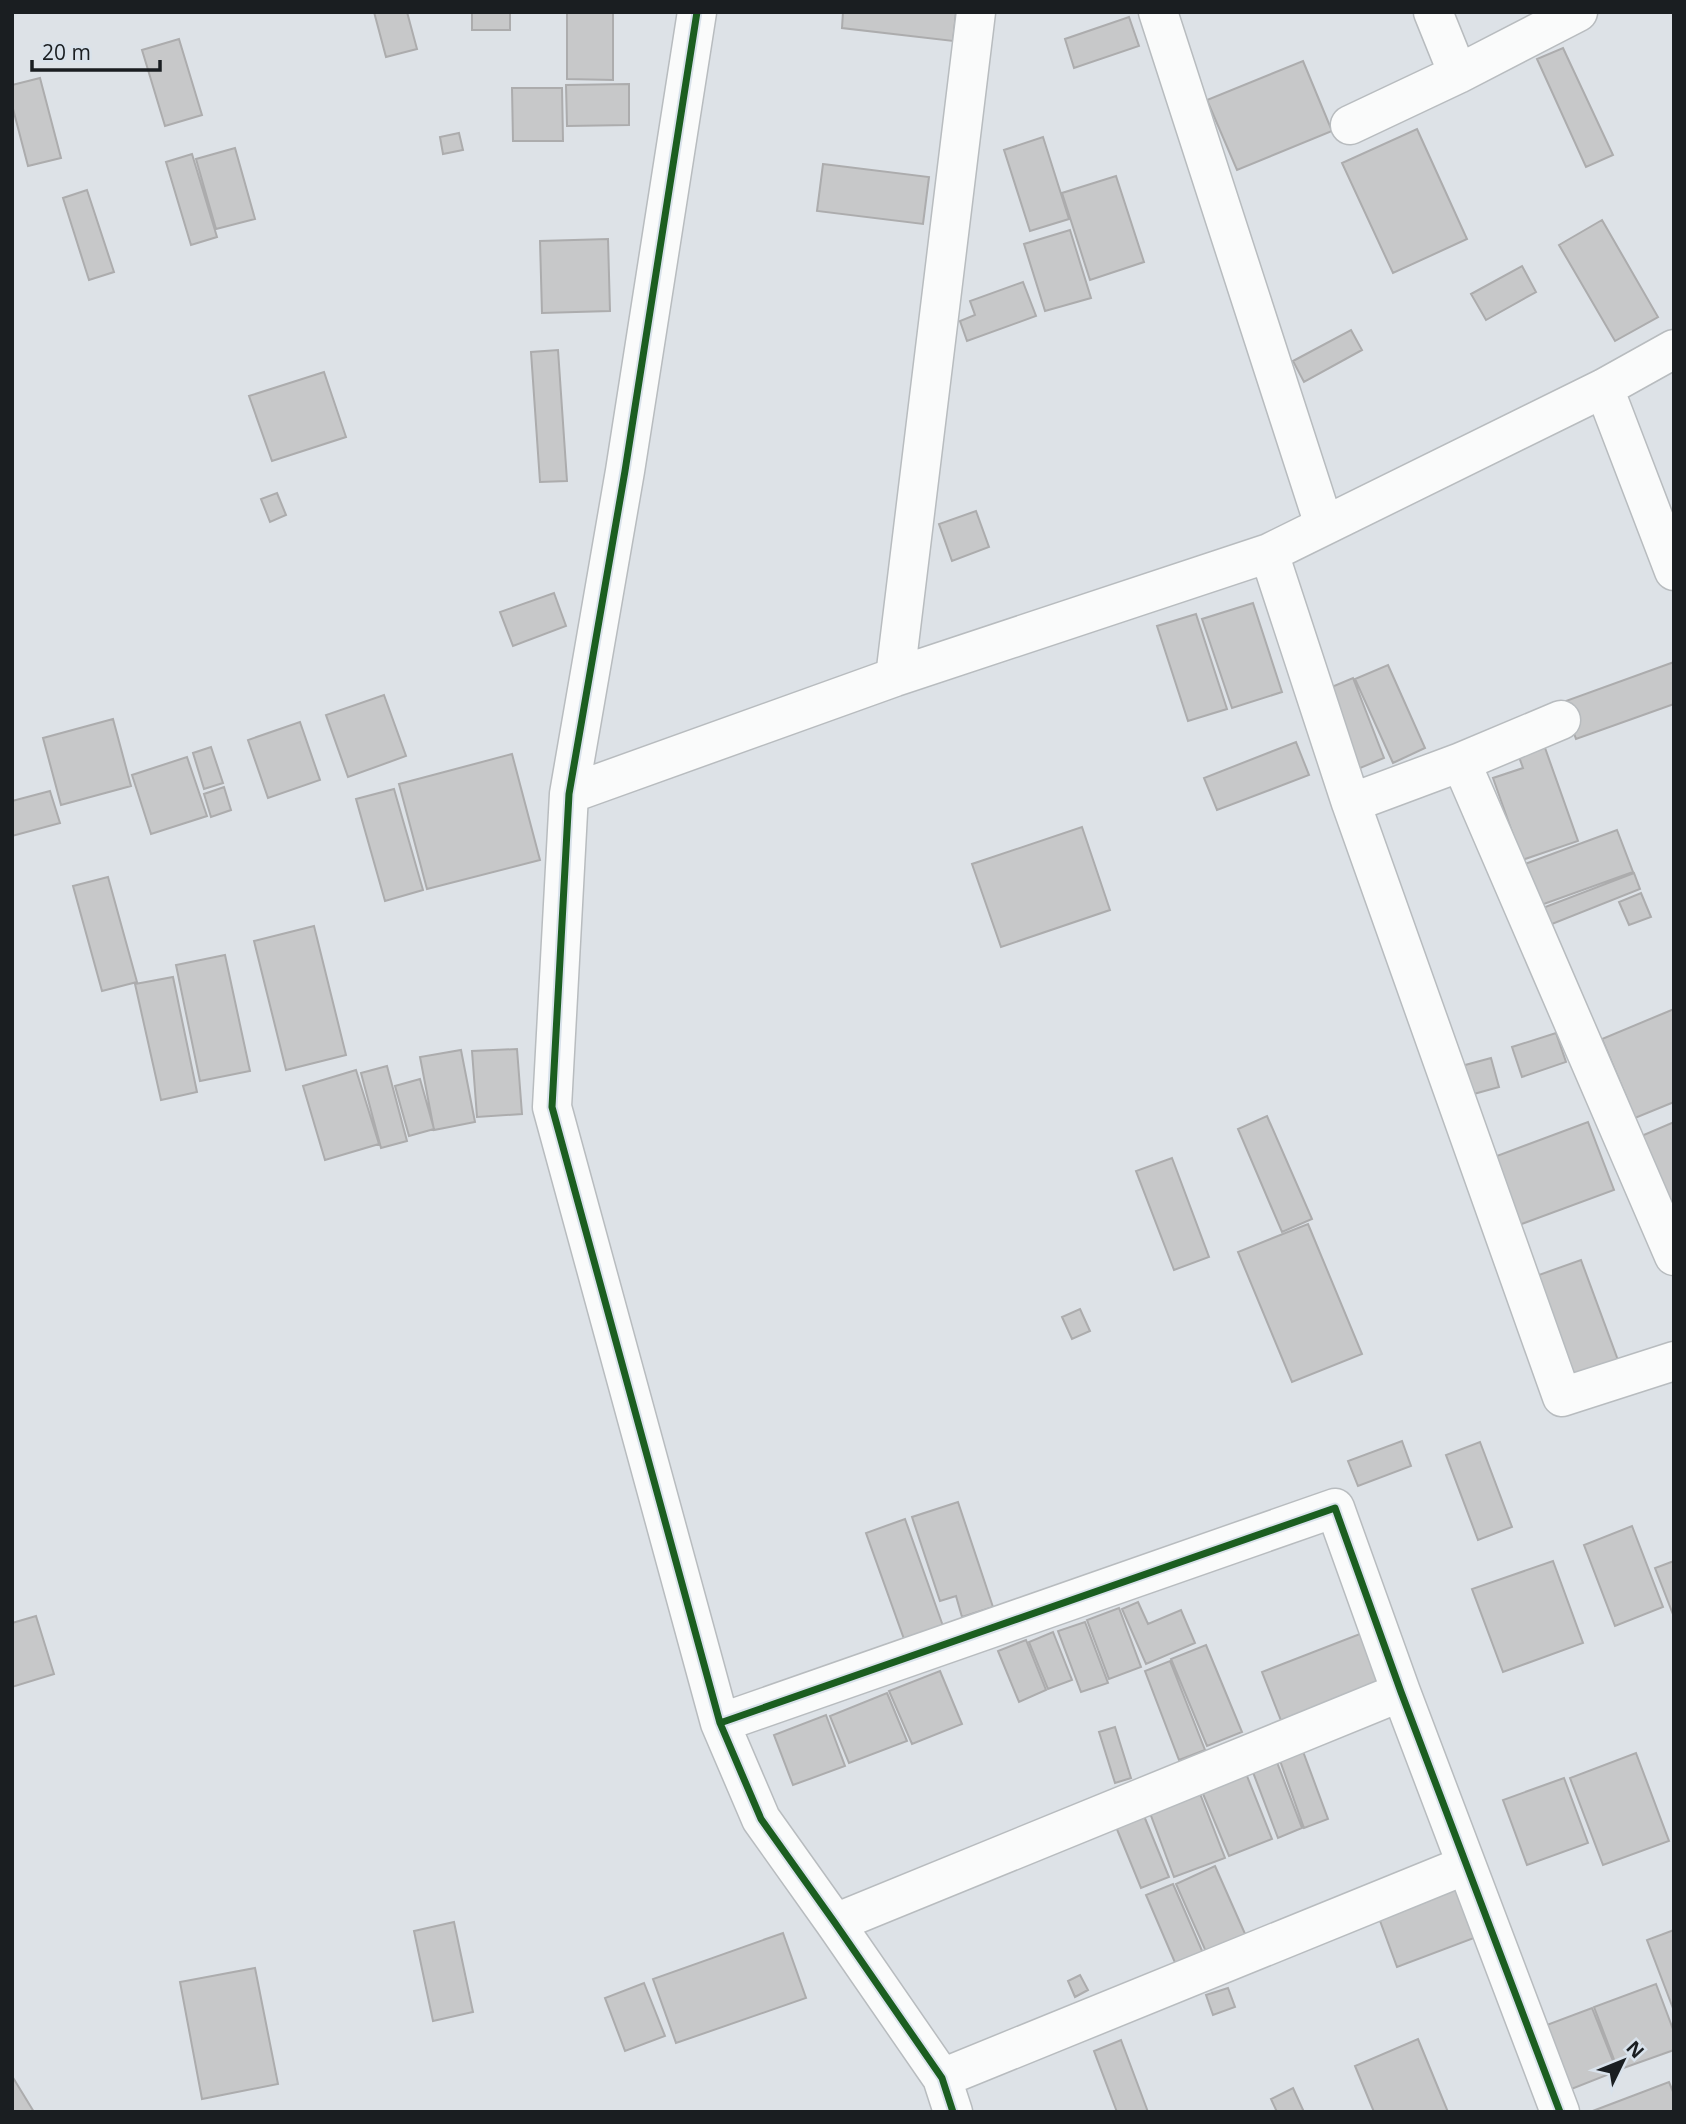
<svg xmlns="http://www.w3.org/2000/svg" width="1686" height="2124" font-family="'Open Sans',sans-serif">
  <rect width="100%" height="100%" fill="#dde2e7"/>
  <path fill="#c7c8c9" stroke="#acacad" stroke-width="2" d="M374 12H407L417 49 386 57Z
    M567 12H613V80L567 79Z
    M843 12H956L953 41 842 28Z
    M472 13H510V30H472Z
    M1129 17 1139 46 1074 68 1065 39Z
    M179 39 202 115 165 126 142 50Z
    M1563 48 1613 155 1586 167 1537 59Z
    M1303 61 1332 131 1237 170 1207 100Z
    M40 78 61 158 28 166 12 105V85Z
    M629 84V125L567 126 566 85Z
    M512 88H562L563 141H513Z
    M1417 129 1467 239 1393 273 1342 163Z
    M459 133 463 150 443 154 440 137Z
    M1043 137 1069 219 1030 231 1004 150Z
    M235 148 255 219 216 229 196 159Z
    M192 154 217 237 191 245 166 162Z
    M823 164 929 177 923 224 817 211Z
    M1116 176 1144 262 1090 280 1062 193Z
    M87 190 114 272 89 280 63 198Z
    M1602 220 1658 317 1615 341 1559 245Z
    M1070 230 1091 298 1045 311 1024 244Z
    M608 239 610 311 542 313 540 241Z
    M1522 266 1536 292 1486 320 1471 294Z
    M1023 282 1036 316 967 341 960 321 975 315 970 301Z
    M1351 330 1362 350 1304 382 1293 361Z
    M558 350 567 481 540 482 531 352Z
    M324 372 346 437 272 461 249 396Z
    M277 493 286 515 270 522 261 499Z
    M976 511 989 547 952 561 939 524Z
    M554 593 566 626 513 646 500 612Z
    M1253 603 1282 692 1232 708 1202 619Z
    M1196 614 1227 709 1188 721 1157 626Z
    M1674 662V704L1576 739 1563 702Z
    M1388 665 1425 748 1393 763 1355 679Z
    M1353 678 1384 758 1353 771 1322 691Z
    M384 695 406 756 348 777 326 715Z
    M113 719 131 786 61 805 43 738Z
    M300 722 320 780 268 798 248 740Z
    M1296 742 1309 775 1217 810 1204 778Z
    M1544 745 1578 841 1522 860 1493 778 1523 768 1518 754Z
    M211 747 223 783 204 789 193 753Z
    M512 754 540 860 427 889 399 784Z
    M187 757 207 816 151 834 132 775Z
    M224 787 231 810 211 817 204 794Z
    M394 789 423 890 385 901 356 799Z
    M50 791 60 823 12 836V801Z
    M1082 827 1110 910 1001 947 972 864Z
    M1617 830 1633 872 1541 905 1525 864Z
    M1634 873 1640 889 1547 926 1540 909Z
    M108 877 137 982 102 991 73 886Z
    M1641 893 1651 917 1629 925 1619 902Z
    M314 926 346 1055 286 1070 254 941Z
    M225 955 250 1071 200 1081 176 965Z
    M173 977 197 1092 161 1100 135 984Z
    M1674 1009V1102L1635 1118 1602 1039Z
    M1556 1033 1566 1062 1522 1077 1512 1047Z
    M517 1049 522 1114 477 1117 472 1051Z
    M461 1050 475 1122 434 1130 420 1057Z
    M1491 1058 1499 1087 1463 1097 1454 1068Z
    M387 1066 407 1141 381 1148 361 1073Z
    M356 1070 379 1144 325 1160 303 1086Z
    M420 1079 434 1129 409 1136 395 1086Z
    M1267 1116 1312 1219 1282 1232 1238 1129Z
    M1588 1122 1614 1190 1519 1225 1494 1157Z
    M1674 1122V1229L1632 1140Z
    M1172 1158 1209 1257 1174 1270 1136 1171Z
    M1308 1224 1362 1354 1292 1382 1238 1252Z
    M1581 1260 1619 1363 1574 1379 1536 1276Z
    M1080 1309 1090 1331 1072 1339 1062 1317Z
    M1402 1441 1411 1466 1358 1486 1348 1461Z
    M1480 1442 1512 1527 1478 1540 1446 1455Z
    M958 1502 993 1607 962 1617 956 1596 940 1601 912 1517Z
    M905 1519 943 1626 904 1639 866 1533Z
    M1632 1526 1663 1607 1615 1626 1584 1545Z
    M1553 1561 1583 1643 1503 1672 1472 1589Z
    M1674 1561V1617L1655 1568Z
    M1138 1602 1148 1624 1181 1610 1195 1643 1146 1664 1122 1609Z
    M1119 1608 1141 1667 1109 1679 1087 1620Z
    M36 1616 54 1674 12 1687V1623Z
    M1085 1622 1108 1683 1081 1692 1058 1631Z
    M1053 1632 1072 1680 1048 1689 1029 1642Z
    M1365 1632 1385 1683 1282 1723 1262 1672Z
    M1026 1640 1046 1690 1019 1702 998 1651Z
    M1206 1645 1242 1732 1207 1746 1171 1659Z
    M1170 1661 1205 1750 1179 1760 1145 1671Z
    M940 1671 962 1724 912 1744 889 1691Z
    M887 1693 907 1741 849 1763 830 1716Z
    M826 1715 845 1766 793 1785 774 1735Z
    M1115 1727 1131 1778 1115 1783 1099 1732Z
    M1301 1746 1328 1819 1304 1828 1278 1755Z
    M1636 1753 1669 1841 1603 1865 1570 1778Z
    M1275 1757 1302 1828 1278 1838 1251 1767Z
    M1245 1771 1272 1839 1229 1856 1201 1789Z
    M1564 1778 1588 1843 1527 1865 1503 1800Z
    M1197 1786 1225 1858 1174 1877 1147 1805Z
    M1142 1811 1169 1877 1141 1888 1114 1822Z
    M1215 1866 1246 1936 1207 1954 1176 1884Z
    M1173 1884 1203 1953 1176 1965 1146 1895Z
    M1456 1889 1474 1938 1397 1967 1379 1918Z
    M454 1922 473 2012 433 2021 414 1931Z
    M1674 1930V2011L1647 1940Z
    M783 1933 806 1998 676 2043 653 1979Z
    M255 1968 278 2084 202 2099 180 1982Z
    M1080 1975 1088 1990 1075 1997 1068 1981Z
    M644 1983 665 2036 625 2051 605 1998Z
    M1656 1984 1674 2032V2050L1618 2070 1594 2007Z
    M1228 1988 1235 2007 1213 2015 1206 1995Z
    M1592 2008 1617 2071 1569 2090 1544 2026Z
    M1418 2039 1448 2112H1374L1355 2066Z
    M1121 2040 1148 2112H1117L1094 2051Z
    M12 2076 34 2112H12Z
    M1669 2082 1674 2094V2112H1590Z
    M1293 2088 1304 2112H1277L1271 2099Z"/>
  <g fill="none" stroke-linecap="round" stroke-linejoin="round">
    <defs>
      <path id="minor" d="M697 12 625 471 569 794 552 1107 720 1723 761 1819 835 1923 942 2078 953 2112
        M1158 12 1324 525
        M1433 12 1458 74
        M1350 125 1458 74 1578 12
        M1604 388 1674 571
        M1269 553 1351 803 1562 1397 1674 1361
        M895 677 976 12
        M1461 762 1674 1256
        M569 794 895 677 1269 553 1604 388 1674 349
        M1351 803 1461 762 1561 720
        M720 1723 1335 1508 1401 1692 1560 2112
        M835 1923 1401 1692
        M942 2078 1466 1865"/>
    </defs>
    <use href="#minor" stroke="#b8bcbf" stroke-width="41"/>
    <use href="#minor" stroke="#fafbfb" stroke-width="38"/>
    <defs>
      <path id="cycleway" d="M697 12 625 471 569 794 552 1107 720 1723 761 1819 835 1923 942 2078 953 2112
        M720 1723 1335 1508 1401 1692 1560 2112"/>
    </defs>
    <use href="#cycleway" stroke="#d9e2eb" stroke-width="11"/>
    <use href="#cycleway" stroke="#1b5e20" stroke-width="7"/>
  </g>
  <rect width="1686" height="2124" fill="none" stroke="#1a1e21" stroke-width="28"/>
  <g transform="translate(1623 2061) rotate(47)" stroke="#d9e2eb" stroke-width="5" paint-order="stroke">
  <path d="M0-5L12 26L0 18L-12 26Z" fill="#1a1e21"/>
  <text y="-10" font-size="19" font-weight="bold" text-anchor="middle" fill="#1a1e21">N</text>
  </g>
  <path d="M32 60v10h128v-10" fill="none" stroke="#1a1e21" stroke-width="3.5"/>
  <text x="42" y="60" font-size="21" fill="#1a1e21" stroke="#d9e2eb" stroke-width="5" paint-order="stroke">20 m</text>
</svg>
